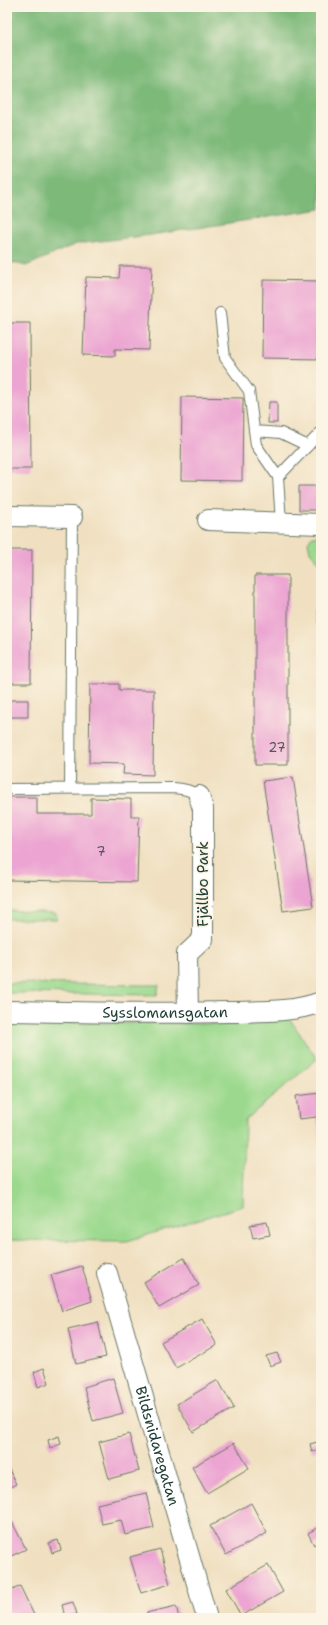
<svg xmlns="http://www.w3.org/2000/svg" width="328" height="1625" font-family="'Shantell Sans',sans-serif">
  <rect width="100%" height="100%" fill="#fcf5e5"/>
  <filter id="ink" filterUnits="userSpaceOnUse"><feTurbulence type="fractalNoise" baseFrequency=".025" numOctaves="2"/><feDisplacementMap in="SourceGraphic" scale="8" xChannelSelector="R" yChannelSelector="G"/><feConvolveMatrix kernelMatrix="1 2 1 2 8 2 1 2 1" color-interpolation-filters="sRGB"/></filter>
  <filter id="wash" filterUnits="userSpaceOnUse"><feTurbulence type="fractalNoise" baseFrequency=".012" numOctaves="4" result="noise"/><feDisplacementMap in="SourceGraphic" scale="16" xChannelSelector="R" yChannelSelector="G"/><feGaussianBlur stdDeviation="0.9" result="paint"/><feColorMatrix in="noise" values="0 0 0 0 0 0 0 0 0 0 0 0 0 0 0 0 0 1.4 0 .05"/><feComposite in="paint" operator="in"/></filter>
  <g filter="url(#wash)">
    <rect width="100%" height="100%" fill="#f0e0c1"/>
    <path fill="#9cd98e" stroke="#5e8b61" d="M321 535V563H320L310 552 308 542 312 536Z
      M7 910 56 913 57 919H7Z
      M7 983 145 985H159L157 995 7 993Z
      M289 1018 317 1059 245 1120 243 1206 127 1241 7 1240V1022L228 1024Z"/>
    <path fill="#7db979" stroke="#4e7b56" d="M7 7H321V209L151 235 76 244 26 266 7 261Z"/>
    <g id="blocks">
      <path fill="#eca5d2" d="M120 266H152L149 350 115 349V356L83 355 86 277 119 278Z
        M263 280 321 281V359L262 358Z
        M7 323H30L31 469H7Z
        M182 397 243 398 242 481 181 480Z
        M269 402H277V423H268Z
        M299 486H321V510H299Z
        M7 550H32L31 683H7Z
        M255 575H288V765H255Z
        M318 592H321V623H318Z
        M90 684H119V690H154L153 775 123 774 124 764 89 763Z
        M7 700H28V717H7Z
        M293 777 313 907 283 911 263 781Z
        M7 797H37V814H91V798L131 799V816H139L137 882 7 880Z
        M321 1093V1145H320L317 1117 299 1119 296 1096Z
        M267 1222 270 1235 253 1238 250 1225Z
        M184 1258 199 1285 159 1308 144 1282Z
        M82 1266 92 1301 62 1311 51 1275Z
        M202 1319 217 1345 176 1368 161 1342Z
        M98 1322 106 1357 76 1364 68 1329Z
        M277 1353 281 1362 270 1366 266 1356Z
        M44 1368 49 1383 38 1387 34 1372Z
        M113 1378 123 1413 93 1421 84 1387Z
        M218 1380 234 1408 193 1432 177 1404Z
        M129 1434 139 1471 109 1479 99 1442Z
        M59 1436 61 1444 50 1448 48 1440Z
        M321 1441V1450L312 1452 310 1444Z
        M234 1443 249 1468 207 1493 192 1467Z
        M7 1465 16 1484 7 1489Z
        M146 1493 154 1528 125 1535 121 1520 102 1524 97 1504Z
        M251 1503 267 1533 226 1555 210 1526Z
        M12 1522 26 1549 7 1558V1524Z
        M321 1526V1541L314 1545 308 1533Z
        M58 1540 61 1550 52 1553 49 1543Z
        M160 1549 170 1584 141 1593 130 1557Z
        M268 1565 283 1592 241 1616 226 1589Z
        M20 1586 34 1615 29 1618H7V1593Z
        M73 1602 77 1614 65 1617 62 1605Z
        M176 1606 179 1618H148L146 1613Z"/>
    </g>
  </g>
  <g filter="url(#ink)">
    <use href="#blocks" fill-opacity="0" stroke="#687665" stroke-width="1"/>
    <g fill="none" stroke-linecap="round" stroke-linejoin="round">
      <defs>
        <path id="lane" d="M220 313 225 358 249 391 256 445 278 477
          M254 431 281 433 308 446
          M281 523 278 477 321 432
          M7 789 174 788C184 789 191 790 199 796
          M70 789 72 517"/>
        <g id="street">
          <path d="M7 516 72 517"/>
          <path d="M208 520 321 524"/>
          <path id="s1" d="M7 1011C81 1012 154 1014 228 1012 258 1011 292 1013 321 1002"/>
          <path d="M188 1013 187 954 203 939V809L199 796"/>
          <path id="s2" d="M107 1273 207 1618"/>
        </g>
      </defs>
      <use href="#lane" stroke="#687665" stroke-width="12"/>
      <use href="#street" stroke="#687665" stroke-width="22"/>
      <use href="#lane" stroke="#fff" stroke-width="10"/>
      <use href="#street" stroke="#fff" stroke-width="20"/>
    </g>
  </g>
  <g text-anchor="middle" stroke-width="3.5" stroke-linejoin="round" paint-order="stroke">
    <g font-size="13" fill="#52575c">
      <text x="277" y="752">27</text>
      <text x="101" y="856">7</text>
    </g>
    <g font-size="15" fill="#1f3d34" stroke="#fcf5e5">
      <text transform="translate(203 884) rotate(-90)" y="5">Fjällbo Park</text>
      <text dy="5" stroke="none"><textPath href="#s1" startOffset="158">Sysslomansgatan</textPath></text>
      <text dy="5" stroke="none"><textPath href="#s2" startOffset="180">Bildsnidaregatan</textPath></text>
    </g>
  </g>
  <rect width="328" height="1625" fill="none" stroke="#fcf5e5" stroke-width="24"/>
</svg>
